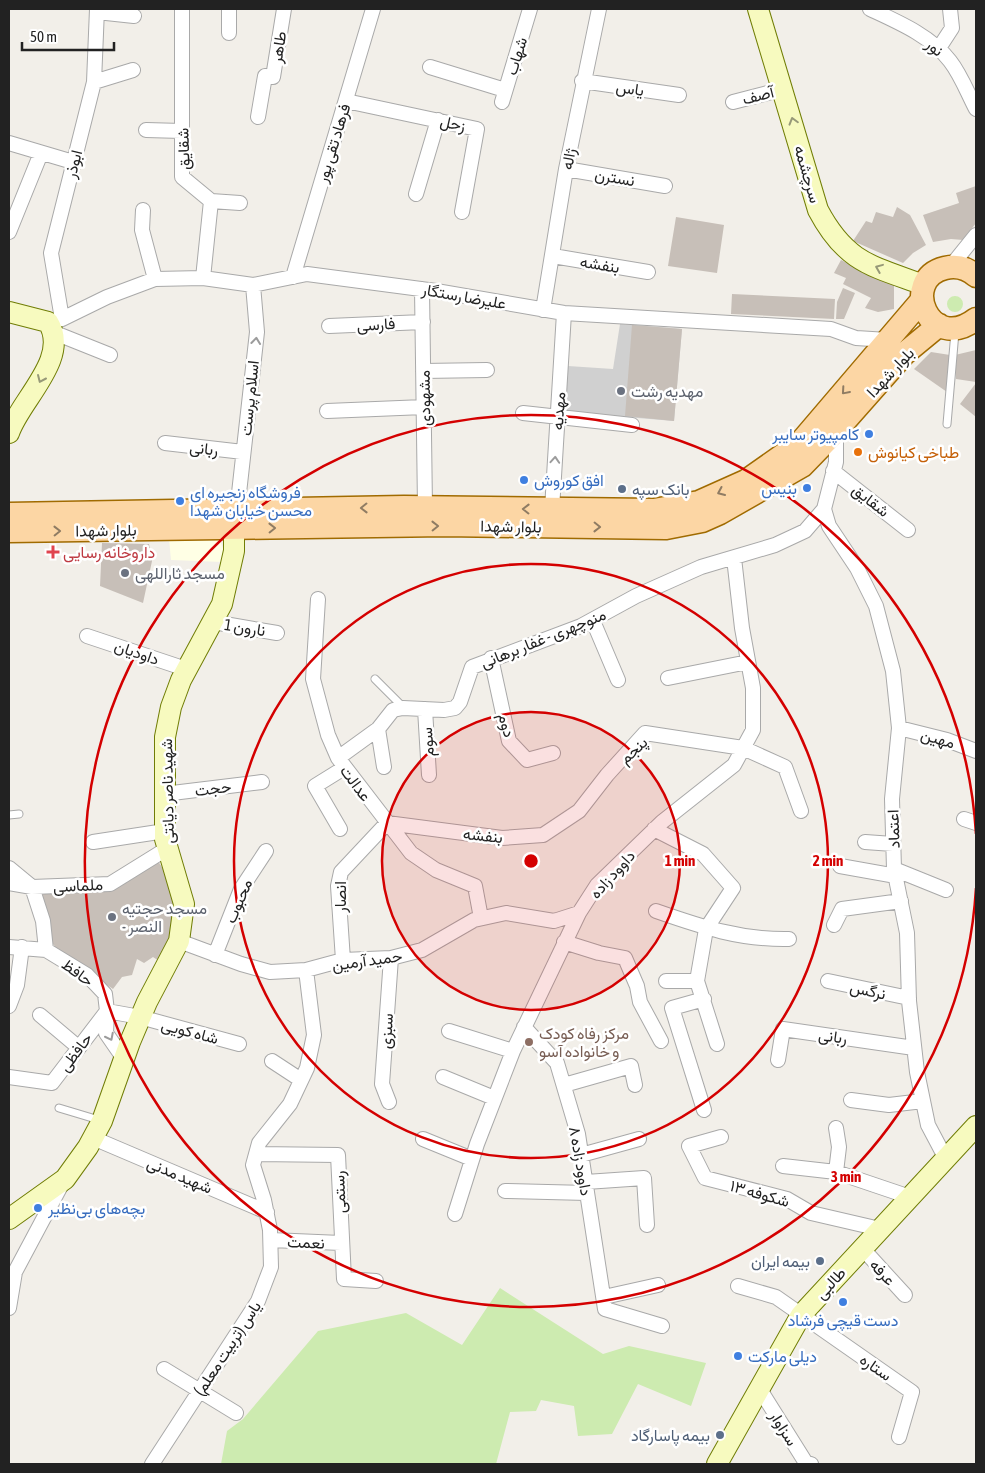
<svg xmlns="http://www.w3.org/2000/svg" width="985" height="1473" font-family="'Asap Condensed',Vazirmatn,sans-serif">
  <rect width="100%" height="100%" fill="#f2efe9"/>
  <path fill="#ffffe5" d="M169 539H219L224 550 223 562 171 560Z"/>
  <path fill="#d0d0d0" d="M620 324 682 329 674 421 565 412 568 366 613 369Z"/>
  <path fill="#cdebb0" d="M947 304a8 8 0 1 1 16 0a8 8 0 1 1-16 0Z
    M500 1288 603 1354 629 1346 706 1363 691 1406 638 1384 612 1434 578 1436 574 1406 541 1400 536 1411 510 1412 496 1464H221L227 1431 243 1419 318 1331 406 1313 462 1345Z"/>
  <path fill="#c7bfb8" d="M976 186V223L963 240 951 239 933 242 923 215 959 203 956 193Z
    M897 207 910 215 926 245 913 253 903 263 853 241 866 221 872 223 876 212 893 217Z
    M676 217 724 225 717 273 668 266Z
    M841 260 894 285V309L878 312 865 308 871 298 843 284 846 278 834 273Z
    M843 288 855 293 844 319H836L837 302Z
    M732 294 835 299 834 319 731 314Z
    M632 325 682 329 674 421 625 416Z
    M976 350V382L956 379 955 355Z
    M931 352 950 355 947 392 914 369Z
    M976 383V417L960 404Z
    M102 543 149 544 152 561 143 603 100 586Z
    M158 861 165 872 173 878 175 940 159 961 153 957 144 963 137 959 132 975 122 977 113 989 58 951 51 941 37 894 114 888Z"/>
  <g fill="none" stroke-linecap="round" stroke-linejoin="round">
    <defs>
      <path id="service" d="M947 424 955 332
        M375 679 403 707
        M9 815 19 814
        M59 1108 99 1120"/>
      <path id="minor" d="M182 9V177L211 201 203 278
        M229 9V33
        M870 9C898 22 931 36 950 61 961 75 968 94 976 109
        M97 12 134 16
        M939 48 952 28 950 9
        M430 67 505 90
        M582 81 679 95
        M94 82 133 70
        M346 101 477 129 462 212
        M502 102 530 9
        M733 102 783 89
        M258 117 265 76 273 77 284 9
        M146 130 182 131
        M9 143 73 162
        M566 169 665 186
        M416 194 438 120
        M211 201 240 203
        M143 210 142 230 155 279
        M9 232 41 153
        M553 256 648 272
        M951 266 976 235
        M293 277 373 9
        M422 289 425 507
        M543 310 566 169 599 9
        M62 319 51 253 94 82 97 9
        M48 322 62 319 107 297 155 279 203 278 253 285 307 274 436 291 564 313 831 329 856 338 888 340
        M329 326 423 322
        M55 333 110 355
        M423 371 487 370
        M327 411 424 407
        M523 413 632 425
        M165 443 243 452
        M833 471 908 530
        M552 509 564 313
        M824 509 829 526 857 568 876 606 893 671 899 728 892 799 894 869 907 933 909 1001 917 1072 928 1125 946 1159
        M237 511 257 332 253 285
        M318 599 313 679 328 735 338 758 411 853 436 870 475 886 481 918
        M593 621 618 680
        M213 622 277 633
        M87 636 186 669
        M491 658 509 741 527 760 553 753
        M668 678 748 662
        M425 709 429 775
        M899 728 947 740 976 751
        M378 729 384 767
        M338 758 378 729 393 710 403 708 444 710 455 708 460 702 472 667 581 626 636 596 701 567 775 545 805 531 824 509 836 462V431
        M164 794 262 782
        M964 819 976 823
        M340 829 315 786 344 768
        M654 829 703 854 733 888 706 929 697 981 717 1044
        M93 842 165 831
        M865 842 893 844
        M840 866 896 876
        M9 868 32 887 43 921 46 950
        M894 869 946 890
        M9 883 32 887 110 884 168 848
        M656 911C702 927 740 940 789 939
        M834 925 842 909 901 901
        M179 941 241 964 270 972 306 970 343 960 391 958 422 950 474 920 506 913 554 921 579 913
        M564 942 599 953 625 958 637 986 640 1002 661 1041
        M9 947 46 950 87 975 105 994 107 1011 106 1033 124 1059
        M215 955 241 889 266 851
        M343 960 338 886 341 872 387 823 502 838 543 835 579 811 607 775 645 733 743 748 785 767 801 811
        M666 981H697
        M828 981 909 998
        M704 999 672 1008 704 1110
        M9 1006 17 985 22 947
        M40 1015 78 1047
        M524 1027 557 1063 578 1134 605 1309 662 1326
        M449 1031 513 1051
        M778 1060 783 1029 914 1048
        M272 1061 301 1080
        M9 1077 52 1083 107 1011 140 1017 239 1044
        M443 1077 494 1098
        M564 1085 631 1066 635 1085
        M851 1100 889 1105 923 1101
        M389 1102 382 1084 391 958
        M836 1128 839 1147 836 1172
        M721 1137 689 1146 705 1178 787 1199 811 1213 880 1229
        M93 1138 267 1212
        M423 1139 472 1159
        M256 1154 338 1155 344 1279 376 1281
        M581 1155 639 1139
        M783 1166 836 1172 910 1197
        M586 1182 644 1178 647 1225
        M505 1191 587 1193
        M455 1214 477 1144 513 1051 579 913 597 885 662 822 734 765 753 730V688L742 628 734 558
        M271 1240 341 1243
        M862 1248 905 1295
        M738 1286 776 1297 912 1392 899 1437
        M604 1297 658 1285
        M9 1308 15 1272 63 1182
        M164 1369 236 1413
        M759 1388 806 1463 811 1464
        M152 1464 258 1301 271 1267 270 1230 264 1200 253 1165 259 1143 290 1104 307 1068 314 1035 306 970"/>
      <path id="secondary" d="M758 9 818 210C846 263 872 266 924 285
        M9 312 48 322C71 358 20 400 9 433
        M9 1219 65 1179 88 1147 102 1121 130 1042 147 1002 179 941 184 904 165 839V737L171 707 181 680 222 604 234 551V529
        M717 1464 801 1315 976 1126"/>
      <path id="primary" d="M976 276C967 268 957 265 945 268 899 279 929 355 976 319
        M9 514 404 507 654 510 699 502 746 481 800 443 922 300
        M9 531 445 525 666 528 702 521 720 513 802 466 836 431 905 353 939 325"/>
    </defs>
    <use href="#service" stroke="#a9a9a9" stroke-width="9"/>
    <use href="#minor" stroke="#a9a9a9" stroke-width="16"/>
    <use href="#secondary" stroke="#707d05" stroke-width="22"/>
    <use href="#primary" stroke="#a06b00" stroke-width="25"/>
    <use href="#service" stroke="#fff" stroke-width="7"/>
    <use href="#minor" stroke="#fff" stroke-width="14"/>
    <use href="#secondary" stroke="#f7fabf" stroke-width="20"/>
    <use href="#primary" stroke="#fcd6a4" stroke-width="22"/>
  </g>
  <defs><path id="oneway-chevron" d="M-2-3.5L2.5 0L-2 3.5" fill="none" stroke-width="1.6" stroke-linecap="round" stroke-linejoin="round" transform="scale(1.25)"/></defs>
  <g stroke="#979978">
    <use href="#oneway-chevron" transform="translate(793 121) rotate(-106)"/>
    <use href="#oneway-chevron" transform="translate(879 268) rotate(-158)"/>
    <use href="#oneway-chevron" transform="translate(41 379) rotate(114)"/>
  </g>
  <g stroke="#9c9c9c">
    <use href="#oneway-chevron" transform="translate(256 341) rotate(-84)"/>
    <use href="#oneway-chevron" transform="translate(555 460) rotate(-86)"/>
    <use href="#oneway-chevron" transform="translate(110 1037) rotate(63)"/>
  </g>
  <g stroke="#8f7c63">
    <use href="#oneway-chevron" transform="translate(845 391) rotate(131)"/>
    <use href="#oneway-chevron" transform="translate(721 492) rotate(156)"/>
    <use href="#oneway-chevron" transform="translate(364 508) rotate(179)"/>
    <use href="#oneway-chevron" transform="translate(526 509) rotate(-179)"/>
    <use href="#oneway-chevron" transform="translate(435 526) rotate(-1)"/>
    <use href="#oneway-chevron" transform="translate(597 527) rotate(1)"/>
    <use href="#oneway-chevron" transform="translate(272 528) rotate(-1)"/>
    <use href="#oneway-chevron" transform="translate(57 531) rotate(-1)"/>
  </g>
  <circle cx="531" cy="861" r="149" fill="#d40000" fill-opacity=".12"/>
  <g fill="none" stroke="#d40000" stroke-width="2.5">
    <circle cx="531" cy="861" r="149"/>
    <circle cx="531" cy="861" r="297"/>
    <path d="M976 888A446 446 0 1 1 976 834"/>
  </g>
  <g fill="#6b7280" stroke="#fff" stroke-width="2">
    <circle cx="621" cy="391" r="5"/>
    <circle cx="125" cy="573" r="5"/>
    <circle cx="112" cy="917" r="5"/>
  </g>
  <g fill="#3f7fe0" stroke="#fff" stroke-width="2">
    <circle cx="869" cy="434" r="5"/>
    <circle cx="524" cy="480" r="5"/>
    <circle cx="807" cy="488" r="5"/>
    <circle cx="180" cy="501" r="5"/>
    <circle cx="38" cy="1208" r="5"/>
    <circle cx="843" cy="1302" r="5"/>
    <circle cx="738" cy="1356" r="5"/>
  </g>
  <circle fill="#e8710a" stroke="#fff" stroke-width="2" cx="858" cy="452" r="5"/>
  <g fill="#5c6f8a" stroke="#fff" stroke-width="2">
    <circle cx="622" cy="489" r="5"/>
    <circle cx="820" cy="1261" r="5"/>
    <circle cx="720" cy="1435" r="5"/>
  </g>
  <path fill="#e0444e" stroke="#fff" stroke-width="2" d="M50.5 544.5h5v5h5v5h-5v5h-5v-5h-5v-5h5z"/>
  <circle fill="#8d6e63" stroke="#fff" stroke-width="2" cx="529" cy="1042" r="5"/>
  <g text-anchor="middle" stroke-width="5" stroke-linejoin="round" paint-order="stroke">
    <g font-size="16" fill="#222" stroke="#fff">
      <text transform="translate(278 47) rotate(-81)" y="6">طاهر</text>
      <text transform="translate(935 47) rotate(40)" y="6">نور</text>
      <text transform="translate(516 56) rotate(-73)" y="6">شهاب</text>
      <text transform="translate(630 88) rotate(8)" y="6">یاس</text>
      <text transform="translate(758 95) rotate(-14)" y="6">آصف</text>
      <text transform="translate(453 123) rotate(13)" y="6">زحل</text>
      <text transform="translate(333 143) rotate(-73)" y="6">فرهاد تقی پور</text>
      <text transform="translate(183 149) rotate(-92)" y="6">شقایق</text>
      <text transform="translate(568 159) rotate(-80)" y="6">ژاله</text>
      <text transform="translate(73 164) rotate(-76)" y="6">ابوذر</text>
      <text transform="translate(808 174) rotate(74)" y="6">سرچشمه</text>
      <text transform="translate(615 177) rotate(10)" y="6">نسترن</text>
      <text transform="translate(600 264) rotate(9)" y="6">بنفشه</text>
      <text transform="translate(464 296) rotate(10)" y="6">علیرضا رستگار</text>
      <text transform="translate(376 324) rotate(-3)" y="6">فارسی</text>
      <text transform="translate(890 372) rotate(-47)" y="6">بلوار شهدا</text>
      <text transform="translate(249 398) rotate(-84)" y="6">اسلام پرست</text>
      <text transform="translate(424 398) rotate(-91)" y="6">مشهودی</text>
      <text transform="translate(558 411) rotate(-86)" y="6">مهدیه</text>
      <text transform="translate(204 448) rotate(6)" y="6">ربانی</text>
      <text transform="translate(871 500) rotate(38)" y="6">شقایق</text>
      <text transform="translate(511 526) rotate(1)" y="6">بلوار شهدا</text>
      <text transform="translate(106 530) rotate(-1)" y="6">بلوار شهدا</text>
      <text transform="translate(245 627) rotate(9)" y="6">نارون 1</text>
      <text transform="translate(543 638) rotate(-22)" y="6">منوچهری - غفار برهانی</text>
      <text transform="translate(137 652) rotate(19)" y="6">داودیان</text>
      <text transform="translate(507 725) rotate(74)" y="6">دوم</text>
      <text transform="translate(938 738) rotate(16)" y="6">مهین</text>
      <text transform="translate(427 742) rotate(-94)" y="6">سوم</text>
      <text transform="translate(633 750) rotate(-43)" y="6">پنجم</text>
      <text transform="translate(356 783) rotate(53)" y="6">عدالت</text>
      <text transform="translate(213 788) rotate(-7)" y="6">حجت</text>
      <text transform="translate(167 791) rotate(-91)" y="6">شهید ناصر دیانتی</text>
      <text transform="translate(893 829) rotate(-92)" y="6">اعتماد</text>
      <text transform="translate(483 835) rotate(6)" y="6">بنفشه</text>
      <text transform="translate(612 874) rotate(-48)" y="6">داوود زاده</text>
      <text transform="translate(78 885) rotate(-3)" y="6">ملماسی</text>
      <text transform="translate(340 897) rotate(-90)" y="6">انصار</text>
      <text transform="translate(238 901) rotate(-67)" y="6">محبوب</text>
      <text transform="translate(367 960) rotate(-8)" y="6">حمید آرمین</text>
      <text transform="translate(78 972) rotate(36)" y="6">حافظ</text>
      <text transform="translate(868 990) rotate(12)" y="6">نرگس</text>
      <text transform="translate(190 1031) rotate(15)" y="6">شاه کویی</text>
      <text transform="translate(386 1031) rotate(-86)" y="6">سبزی</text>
      <text transform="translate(833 1036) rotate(8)" y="6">ربانی</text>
      <text transform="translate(75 1052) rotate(-53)" y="6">حافظی</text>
      <text transform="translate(581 1161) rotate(80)" y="6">داوود زاده ۸</text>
      <text transform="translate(180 1175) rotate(23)" y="6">شهید مدنی</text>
      <text transform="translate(339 1192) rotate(-92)" y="6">رستمی</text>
      <text transform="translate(760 1193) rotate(16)" y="6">شکوفه ۱۳</text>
      <text transform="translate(306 1242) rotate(2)" y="6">نعمت</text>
      <text transform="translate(883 1272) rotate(47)" y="6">عرفه</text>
      <text transform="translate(830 1283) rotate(-48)" y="6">طالبی</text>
      <text transform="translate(227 1348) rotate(-57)" y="6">یاس (تربیت معلم)</text>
      <text transform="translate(876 1367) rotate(35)" y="6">ستاره</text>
      <text transform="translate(784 1428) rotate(58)" y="6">سزاوار</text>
    </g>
    <g font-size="16" fill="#5b616d" stroke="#fff" text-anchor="start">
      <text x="631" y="397">مهدیه رشت</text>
      <text x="135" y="579">مسجد ثاراللهی</text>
      <text x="122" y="914">مسجد حجتیه<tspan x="122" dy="18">- النصر</tspan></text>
    </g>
    <g font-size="16" fill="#366cbe" stroke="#fff" text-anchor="start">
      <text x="859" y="440" text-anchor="end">کامپیوتر سایبر</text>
      <text x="534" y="486">افق کوروش</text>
      <text x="797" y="494" text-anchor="end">بنیس</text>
      <text x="190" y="498">فروشگاه زنجیره ای<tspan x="190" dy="18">محسن خیابان شهدا</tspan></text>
      <text x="48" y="1214">بچه‌های بی‌نظیر</text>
      <text x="843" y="1326" text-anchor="middle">دست قیچی فرشاد</text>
      <text x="748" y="1362">دیلی مارکت</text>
    </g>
    <g font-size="16" fill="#c56008" stroke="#fff" text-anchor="start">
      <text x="868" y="458">طباخی کیانوش</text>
    </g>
    <g font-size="16" fill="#4e5e75" stroke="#fff" text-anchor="end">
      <text x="632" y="495" text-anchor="start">بانک سپه</text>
      <text x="810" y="1267">بیمه ایران</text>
      <text x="710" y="1441">بیمه پاسارگاد</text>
    </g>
    <g font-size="16" fill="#be3a42" stroke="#fff" text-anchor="start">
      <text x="63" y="558">داروخانه رسایی</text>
    </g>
    <g font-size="16" fill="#785e54" stroke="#fff" text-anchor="start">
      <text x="539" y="1039">مرکز رفاه کودک<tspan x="539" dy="18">و خانواده آسو</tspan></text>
    </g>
  </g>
  <circle cx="531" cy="861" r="8" fill="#d40000" stroke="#fff" stroke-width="2.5"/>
  <g font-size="15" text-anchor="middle" font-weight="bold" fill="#d40000" stroke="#fff" stroke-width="5" stroke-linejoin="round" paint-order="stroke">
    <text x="680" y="866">1 min</text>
    <text x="828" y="866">2 min</text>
    <text x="846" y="1182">3 min</text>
  </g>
  <rect width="985" height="1473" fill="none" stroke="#222222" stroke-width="20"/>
  <path d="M22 42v8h92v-8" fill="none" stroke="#222222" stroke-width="2.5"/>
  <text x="30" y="42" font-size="15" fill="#222222" stroke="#ffffff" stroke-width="4" paint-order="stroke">50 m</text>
</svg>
